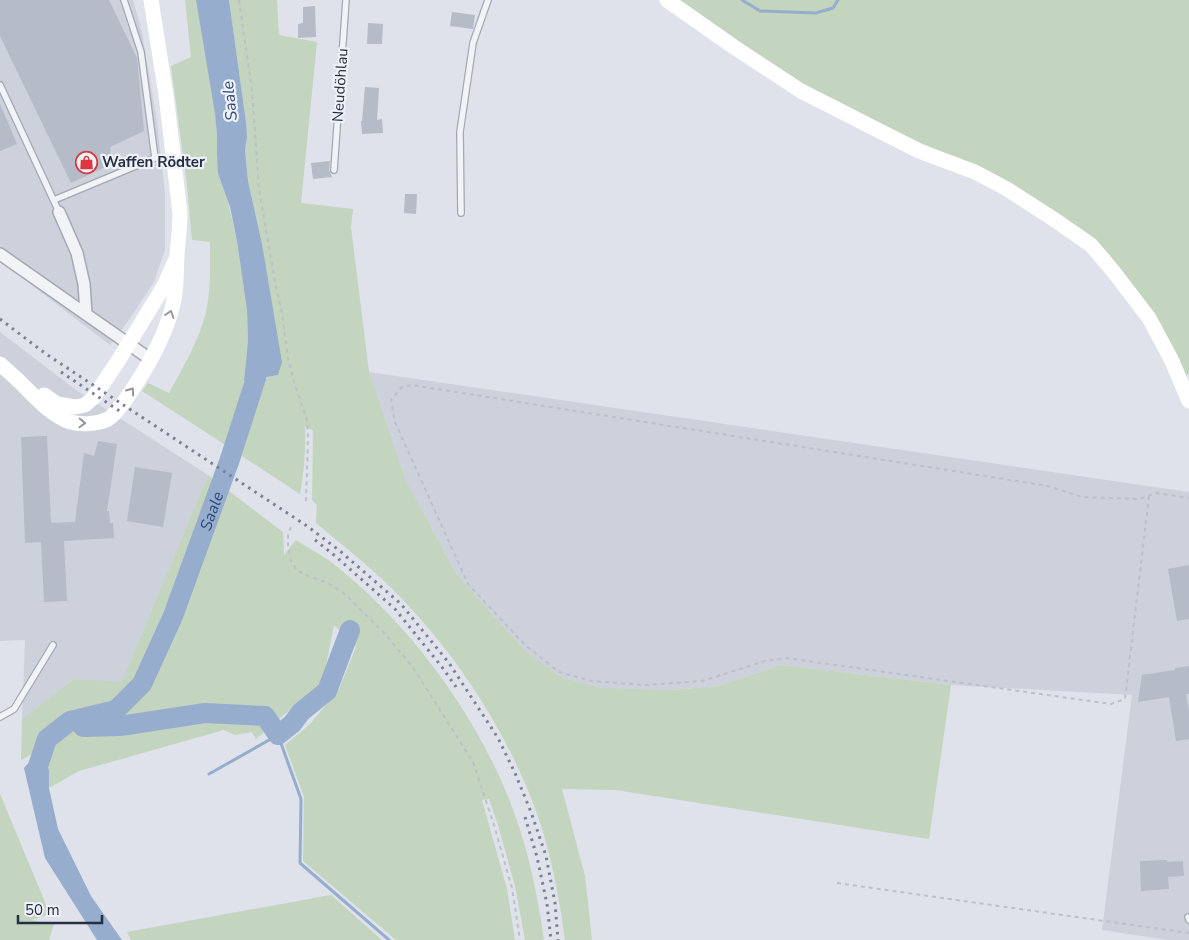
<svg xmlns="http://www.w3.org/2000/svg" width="1189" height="940" font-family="'Nunito Sans',sans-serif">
  <rect width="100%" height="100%" fill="#dfe2ea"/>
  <path fill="#ccd1dc" d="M0 0H133L142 32 157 122 165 194V250L154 282 131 317 110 345 0 261Z
    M0 332 76 390 208 475 122 683 74 679 22 719 25 640 0 641Z
    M369 372 1189 492V940H1168L1102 930 1132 695 951 685 781 665 718 686 670 690 600 689 563 678 527 653 455 572 406 480Z"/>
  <path fill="#c3d4bf" d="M185 0H196L215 114 217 135V155L237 241 247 310 248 341 244 381 239 408 227 446 142 391 148 383 169 393C183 367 199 341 206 312 211 289 210 265 210 242L192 240 187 185 171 66 191 57Z
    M229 0H277L279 35 317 42 301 203 353 209 351 227 369 372 406 480 455 572 527 653 563 678 600 688 670 690 718 686 781 665 951 685 929 839 616 790 562 789 585 876 592 940H565C559 896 551 852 536 811 508 734 460 660 404 601 377 572 346 548 316 523L317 505 312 500 313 431 305 426C306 449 304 472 300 494L239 454 259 394 267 377 278 375 262 244 248 181 245 150 247 137 246 122Z
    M680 0H1189V372L1186 377 1083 236 969 165 802 88 751 50Z
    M208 475 283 532 284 555 296 540C307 547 320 554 331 562 412 625 482 721 516 818 530 857 538 899 544 940H525L515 886 498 825 489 799 482 800 507 889 515 940H396L303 861 304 797 285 745 310 724 339 689 356 647 334 625 321 690 293 707 256 739 252 732 235 735 224 730 79 771 49 788V770L41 749 21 760 22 719 74 679 122 682Z
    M0 794 50 914 31 920 54 924 49 940H0Z
    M331 895 382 940H131L127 932Z"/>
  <path fill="#96adcd" d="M196 0H229L246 122 247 137 245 150 248 181 262 244 282 362 278 375 244 381 248 341 247 310 237 241 230 207 218 173 217 155V135L215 114Z
    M41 749 49 770V788L58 829 91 896 122 940H97L45 858 24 768Z"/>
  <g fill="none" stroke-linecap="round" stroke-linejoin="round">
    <path stroke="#96adcd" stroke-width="3" d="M742 0 760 11 816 13 833 8 838 0
      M209 774 278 735 301 799 300 863 389 940"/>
    <g stroke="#96adcd" stroke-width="20">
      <path d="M83 727 120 726 205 713 265 716 278 735 292 724 301 712 327 691 350 630"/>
      <path id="s1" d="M38 778 36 772 47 739 70 721 116 710 142 684 173 616 230 459 256 378 260 351"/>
    </g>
  </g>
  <path fill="#b5bbc7" d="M0 0H109L137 58 144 131 110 147 112 164 71 183 0 36Z
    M315 6 316 37 298 38V24L303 23V7Z
    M452 12 475 15 473 29 450 26Z
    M368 23 383 24 382 44H367Z
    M365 87 379 88 377 120 382 119 383 133 362 134 361 121H362Z
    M0 104 17 144 0 151Z
    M330 161 329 170 332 177 313 179 311 163Z
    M405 194H417L416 214 404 213Z
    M47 436 51 523 75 522 84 453 94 456 98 441 117 444 107 511H109L110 523H113L114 538 64 541 67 601 44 602 41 542 25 543 21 437Z
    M135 467 172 473 163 527 127 521Z
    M1189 565V619L1177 621 1168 569Z
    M1189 666V694H1186L1189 711V739L1176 741 1169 697 1138 702 1142 675 1175 670V668Z
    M1167 860V862L1183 861 1184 876 1168 877 1169 889 1141 891 1140 861Z"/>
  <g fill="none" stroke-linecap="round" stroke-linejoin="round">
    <defs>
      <path id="lane" d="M0 85 59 212
        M334 170 346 0
        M54 200 155 158 141 52 124 0
        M461 213 460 132 473 43 488 0
        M0 717 14 709 53 645
        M1188 917 1189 920"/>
      <path id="street" d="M59 212 77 253 84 284 86 314
        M0 254 150 359"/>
    </defs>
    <use href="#lane" stroke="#a4a8b4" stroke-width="8"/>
    <use href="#street" stroke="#a4a8b4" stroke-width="14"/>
    <path stroke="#bdc0c8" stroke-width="2" stroke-dasharray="4 4" stroke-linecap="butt" d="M239 0 252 90 259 189 276 288 282 313 288 358 294 382 307 420 308 439 306 501
      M1149 496 1125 699 1111 704 786 658 765 661 702 681 645 685 591 681 559 672 525 645 468 584 395 422 391 400 402 387 412 385 1048 486 1082 497 1139 499 1157 493 1189 498
      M291 527 288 534V545L291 561 297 570 308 576 328 583 345 594 385 634 412 666 473 762 494 825 512 888 520 940
      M837 883 1189 933"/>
    <use href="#lane" stroke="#f2f3f7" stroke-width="5.5"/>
    <use href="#street" stroke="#f2f3f7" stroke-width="11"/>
    <path stroke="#fff" stroke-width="15" d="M667 0 734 47 801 91 919 151 975 172 1007 189 1052 218 1091 245 1113 271 1149 318 1171 359 1189 401
      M0 364C8 371 15 377 23 385 36 398 52 416 70 422 82 425 98 424 108 419 116 414 120 406 126 399 144 373 162 343 171 312 177 293 176 274 177 255 178 241 180 227 180 213L166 95 151 0
      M44 395 57 404 75 407 85 405 94 397 118 361 164 286 175 261"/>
    <path stroke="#778095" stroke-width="3" stroke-dasharray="2.5 5" stroke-linecap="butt" d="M0 319 46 354 307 526 340 551 401 604 449 663 498 738 515 773 531 812 546 856 555 903 558 940
      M61 372 121 412
      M315 540 334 555 395 609 442 667 456 687
      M525 817 537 857 547 904 551 940"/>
  </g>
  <defs><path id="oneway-chevron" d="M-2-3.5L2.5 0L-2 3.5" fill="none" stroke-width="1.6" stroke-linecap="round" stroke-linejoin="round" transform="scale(1.25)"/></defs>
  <g stroke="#9296a0">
    <use href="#oneway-chevron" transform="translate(170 314) rotate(-72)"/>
    <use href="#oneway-chevron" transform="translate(131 391) rotate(-55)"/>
    <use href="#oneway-chevron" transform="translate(82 423) rotate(2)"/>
  </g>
  <defs>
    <symbol id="shop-ring" viewBox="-11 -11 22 22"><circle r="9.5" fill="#eef1f7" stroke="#db3844" stroke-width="1.5"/><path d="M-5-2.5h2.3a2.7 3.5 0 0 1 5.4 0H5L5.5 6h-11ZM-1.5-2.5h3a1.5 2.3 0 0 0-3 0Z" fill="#db3844"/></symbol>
  </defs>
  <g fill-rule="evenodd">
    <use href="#shop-ring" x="74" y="150" width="25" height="25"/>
  </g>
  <g text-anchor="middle" stroke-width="4.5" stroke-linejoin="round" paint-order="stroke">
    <g font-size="15" fill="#262e42" stroke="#eef1f7">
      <text transform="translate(340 85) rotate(-86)" y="5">Neudöhlau</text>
    </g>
    <g font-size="15" font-weight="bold" fill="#262e42" stroke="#eef1f7" text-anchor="start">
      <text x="102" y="167">Waffen Rödter</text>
    </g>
    <g font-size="16" font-style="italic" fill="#2c497a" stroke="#eef1f7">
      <text transform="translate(229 101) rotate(-96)" y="6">Saale</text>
      <text dy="6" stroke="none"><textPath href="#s1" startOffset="341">Saale</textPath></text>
    </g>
  </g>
  <path d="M18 915v8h84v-8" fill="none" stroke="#262e42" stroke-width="2.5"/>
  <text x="25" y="915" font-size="15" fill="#262e42" stroke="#eef1f7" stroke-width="4" paint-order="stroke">50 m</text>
</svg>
